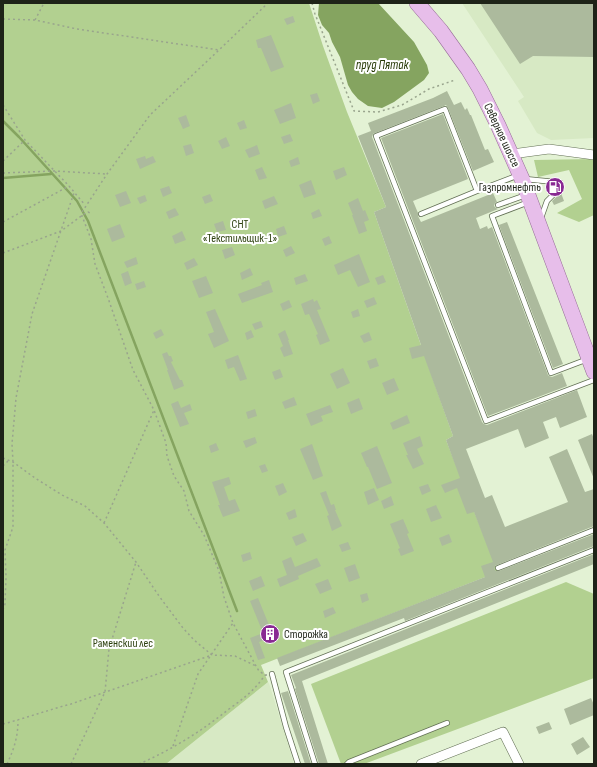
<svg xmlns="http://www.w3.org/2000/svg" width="597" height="767" font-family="'Sofia Sans Condensed',sans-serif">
  <rect width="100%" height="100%" fill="#e3f2d4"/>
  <path fill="#d7e9c4" d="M462 3H594V138L551 140 537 133 518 101 524 97Z
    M268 682 269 683 294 764H166Z"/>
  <path fill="#b2d090" d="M3 3H309L323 46 347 112 386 207 374 212 453 436 446 440 498 572 261 665 268 682 166 764H3Z
    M594 159V215L579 222 557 213 582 199 569 170 538 177 534 160Z
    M566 582 594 594V678L364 764H341L311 684Z"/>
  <path fill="#85a460" d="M319 3H378L414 42 427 65 429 73 424 80 394 102 382 108 368 106 358 99 352 92 348 85 340 57 332 42 329 33 322 25 318 15Z"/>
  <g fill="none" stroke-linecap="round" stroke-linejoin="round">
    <path stroke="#85a460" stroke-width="2.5" d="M3 121 19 137 77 201 88 221 237 611
      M3 178 51 174"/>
  </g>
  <path fill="#acba9d" d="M480 3H594V57L533 56 520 64Z
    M293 16 295 22 287 25 284 19Z
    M271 35 284 67 271 72 261 48H258L256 40Z
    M447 91 454 105 461 102 465 110 467 108 470 115H471L485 150 488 149 494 162 473 171 448 108 446 105 444 106 375 133 373 134 372 137 482 422 484 424 487 425 577 390 587 417 560 428 556 417 543 422 549 438 525 448 518 429 466 449 485 498 492 495 505 527 568 502 549 457 567 449 585 492 594 489V526L497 565 495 566 494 569 496 571H499L594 534V546L405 621 404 618 280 666 277 658 485 577 481 566 493 562 474 512 467 514 457 488 445 493 441 485 460 478 446 440 453 436 424 356 412 359 409 348 421 345 374 212 386 207 358 136 371 131 368 123 433 98Z
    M317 93 320 101 313 104 310 95Z
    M291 103 296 118 280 124 274 110Z
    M443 114 468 179 413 201 418 213V216L421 222 493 193 497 202 495 203 494 206 496 208 498 209 476 218 480 229 487 226 488 229 492 227 548 375 549 376 552 377 562 373 567 386 488 416 381 138Z
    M186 115 190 126 183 129 178 118Z
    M244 120 247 128 240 130 237 123Z
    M290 134 293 141 284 144 281 137Z
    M226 137 230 146 222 149 218 141Z
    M191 144 194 153 186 156 183 146Z
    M257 145 260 154 249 158 245 150Z
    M145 156 146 159 153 156 156 162 140 169 136 159Z
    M298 157 300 164 291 167 289 161Z
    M262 167 267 178 259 180 255 170Z
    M344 167 347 175 336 180 333 171Z
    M311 180 316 194 304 198 299 185Z
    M169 186 172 193 163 197 160 189Z
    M126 191 131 203 120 207 115 195Z
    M561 193 564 201 554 205 552 201Z
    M210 194 213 201 205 204 202 197Z
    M145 195 147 201 140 204 137 198Z
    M274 196 278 204 265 209 262 201Z
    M358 198 363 211 365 210 369 220 364 222 367 231 359 234 352 215H353L348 203Z
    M175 208 179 215 169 219 166 212Z
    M319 209 322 216 313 219 311 213Z
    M223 221 226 230 217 232 214 224Z
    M507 222 563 364 553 368 499 225Z
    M120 224 125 237 112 242 107 229Z
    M284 226 287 234 278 237 276 229Z
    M182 231 186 240 175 244 172 236Z
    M329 236 332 243 325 246 322 239Z
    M291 246 295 253 286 257 283 250Z
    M232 247 235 255 225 259 222 250Z
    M359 254 370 282 358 287 350 270 338 275 334 265Z
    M136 257 138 264 127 268 124 262Z
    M194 258 198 265 187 270 184 263Z
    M250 268 253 275 242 280 240 273Z
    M128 271 132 283 125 286 121 274Z
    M305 274 308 281 296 285 294 278Z
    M383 275 386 282 378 285 375 278Z
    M206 276 213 293 199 298 192 281Z
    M269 280 273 292 242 303 238 294 262 285 261 283Z
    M144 281 146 287 137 290 135 284Z
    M374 297 377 304 367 308 364 301Z
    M313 299 314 302 317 300 321 309 317 310 330 341 320 345 316 335 318 334 309 314 305 315 301 304Z
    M289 300 292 307 283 311 280 304Z
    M215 309 229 341 214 348 208 334 214 332 206 312Z
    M358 309 360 316 353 318 351 312Z
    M261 321 263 327 255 330 252 324Z
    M161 329 164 335 156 339 153 333Z
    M251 330 254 337 247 340 245 333Z
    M285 330 289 340H288L293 354 284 357 280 348 283 346 278 334Z
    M369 332 372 340 364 343 360 336Z
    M167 352 169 356H171L173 361 171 362 180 380H182L184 386 174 390 167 370H168L162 354Z
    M238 355 247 379 240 381 234 367 228 369 225 360Z
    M376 358 379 366 370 369 367 361Z
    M343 368 350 383 337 389 330 374Z
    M280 369 283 377 275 380 272 372Z
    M394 378 399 390 387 395 382 383Z
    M294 397 297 405 285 409 282 402Z
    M359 398 363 409 351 414 347 403Z
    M178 401 181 408 190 404 192 410 184 413 189 424 180 427 171 404Z
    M330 405 333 412 321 416 323 421 311 426 306 414Z
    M255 409 257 416 248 419 246 412Z
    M407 415 410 423 393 430 390 423Z
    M592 434 594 439V479L578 440Z
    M420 436 423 446 417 449 424 464 413 469 406 455H408L403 443Z
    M255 437 257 443 246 448 243 441Z
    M216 443 219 450 211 453 209 446Z
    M312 444 323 476 313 480 300 449Z
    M377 446 392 483 377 489 368 467H367L361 453Z
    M265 464 268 471 262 473 259 466Z
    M229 477 231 484 224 487 229 501 235 499 240 511 223 517 218 505H220L212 482Z
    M283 483 287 492 279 496 275 486Z
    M428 484 431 491 422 495 419 487Z
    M374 488 379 500 368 505 364 492Z
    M326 491 331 505 334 504 336 510H335L342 526 332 531 327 516 329 515 320 493Z
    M391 496 394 505 384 509 381 501Z
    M436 505 442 518 431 522 426 509Z
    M295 509 297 517 289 520 286 513Z
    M403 519 409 533 407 534 414 551 401 556 398 549 400 548 390 524Z
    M303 533 307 541 296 546 292 537Z
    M449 534 452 542 442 546 439 538Z
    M348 542 351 549 342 552 339 545Z
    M250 552 252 559 243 562 241 555Z
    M594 554V564L302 681 328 764H319L295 689 296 688 291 675Z
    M291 557 295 567 317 558 321 566 298 576 299 579 280 587 277 579 287 575 282 561Z
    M355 564 360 578 349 582 344 568Z
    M261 576 265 586 253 591 249 581Z
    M328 579 332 589 320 594 315 584Z
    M367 593 369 600 362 603 360 595Z
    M258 598 271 630 274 628 277 635 259 642 265 658 258 660 250 638 263 633 250 601Z
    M333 607 336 613 325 618 323 611Z
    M288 691 311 764H305L281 693Z
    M591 698 594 705V715L570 725 564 709Z
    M549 722 552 729 539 734 536 727Z
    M583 737 590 747 577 755 571 744Z"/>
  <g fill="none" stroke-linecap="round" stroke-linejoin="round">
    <defs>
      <path id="lane" d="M519 175 477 191 445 109 376 136 486 421 594 380
        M525 179 555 182 558 190 547 201 541 218
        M529 202 492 216 551 373 588 359
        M498 205 526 195
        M421 214 477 191
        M498 568 594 530
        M272 674 286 727 298 764
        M315 764 286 672 594 550
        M347 764 349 762 447 723"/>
      <path id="street" d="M512 154 549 149 594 155
        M421 764 503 732 519 764"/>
      <path id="primary" d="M417 3 441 31 468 69 480 89 498 125 522 179 594 372"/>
    </defs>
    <use href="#lane" stroke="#637055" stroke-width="6"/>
    <use href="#street" stroke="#637055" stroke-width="10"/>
    <use href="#primary" stroke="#966c97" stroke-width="16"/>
    <path stroke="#99a48d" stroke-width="1.5" stroke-dasharray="2 3" stroke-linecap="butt" d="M312 3 315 14 354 111 378 112 402 105 429 89 455 80
      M3 19 35 20 77 29 219 50
      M35 20 44 3
      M3 105 25 140 69 186 85 205
      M3 161 25 140
      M3 173 54 171 107 174
      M3 222 69 186
      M3 253 61 231 84 214 88 212 90 213
      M3 458 13 462 35 478 62 495 85 506 104 523 136 562 159 596 183 628 194 640 212 655 235 656 256 666
      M3 466 9 460
      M104 523 154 410
      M3 610 5 604 6 577 5 550 13 527V462L12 444 16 398 32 314 74 193
      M267 675H265L259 671 256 666 233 623 224 597 219 571 204 535 189 511 184 491 174 476 167 456 166 443 154 410 133 370 108 298 95 264 91 239 82 216V212L86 206 107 174 150 115 219 50 268 3
      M3 724C26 718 48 710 71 704L212 655
      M173 746 198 674 233 623
      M7 764C14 749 18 737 18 720
      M71 764 105 692 109 649 136 562
      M139 764C171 750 202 731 229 709 243 699 255 690 265 675"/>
    <use href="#lane" stroke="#fff" stroke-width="4.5"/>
    <use href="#street" stroke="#fff" stroke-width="9"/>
    <use href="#primary" stroke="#e7beea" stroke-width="15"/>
  </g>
  <defs>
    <symbol id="fuel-disc" viewBox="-11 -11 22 22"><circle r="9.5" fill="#892993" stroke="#fff"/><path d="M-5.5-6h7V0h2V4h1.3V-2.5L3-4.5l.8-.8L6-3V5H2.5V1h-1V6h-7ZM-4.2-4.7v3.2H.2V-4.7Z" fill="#fff"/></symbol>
    <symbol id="building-disc" viewBox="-11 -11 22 22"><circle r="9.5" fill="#892993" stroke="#fff"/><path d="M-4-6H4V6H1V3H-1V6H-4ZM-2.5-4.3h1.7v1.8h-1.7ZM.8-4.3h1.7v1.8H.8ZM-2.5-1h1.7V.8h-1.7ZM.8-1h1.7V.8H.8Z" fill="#fff"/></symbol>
  </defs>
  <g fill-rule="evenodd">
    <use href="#fuel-disc" x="544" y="176" width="22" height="22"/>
    <use href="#building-disc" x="259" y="623" width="22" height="22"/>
  </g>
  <g text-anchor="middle" stroke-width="4" stroke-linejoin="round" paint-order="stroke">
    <g font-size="12" fill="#1e2318" stroke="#fff">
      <text transform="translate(502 135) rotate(65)" y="4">Северное шоссе</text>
    </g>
    <g font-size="12" fill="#1e2318" stroke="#fff" text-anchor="end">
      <text x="541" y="191">Газпромнефть</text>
      <text x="284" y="638" text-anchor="start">Сторожка</text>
    </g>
    <g font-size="12" fill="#2c400e" stroke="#fff">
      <text x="240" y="228">СНТ<tspan x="240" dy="14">«Текстильщик-1»</tspan></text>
      <text x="123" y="647">Раменский лес</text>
    </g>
    <g font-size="13" font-style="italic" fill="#253804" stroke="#fff">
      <text x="382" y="69">пруд Пятак</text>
    </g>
  </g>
  <rect width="597" height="767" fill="none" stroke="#1e2318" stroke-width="8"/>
</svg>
